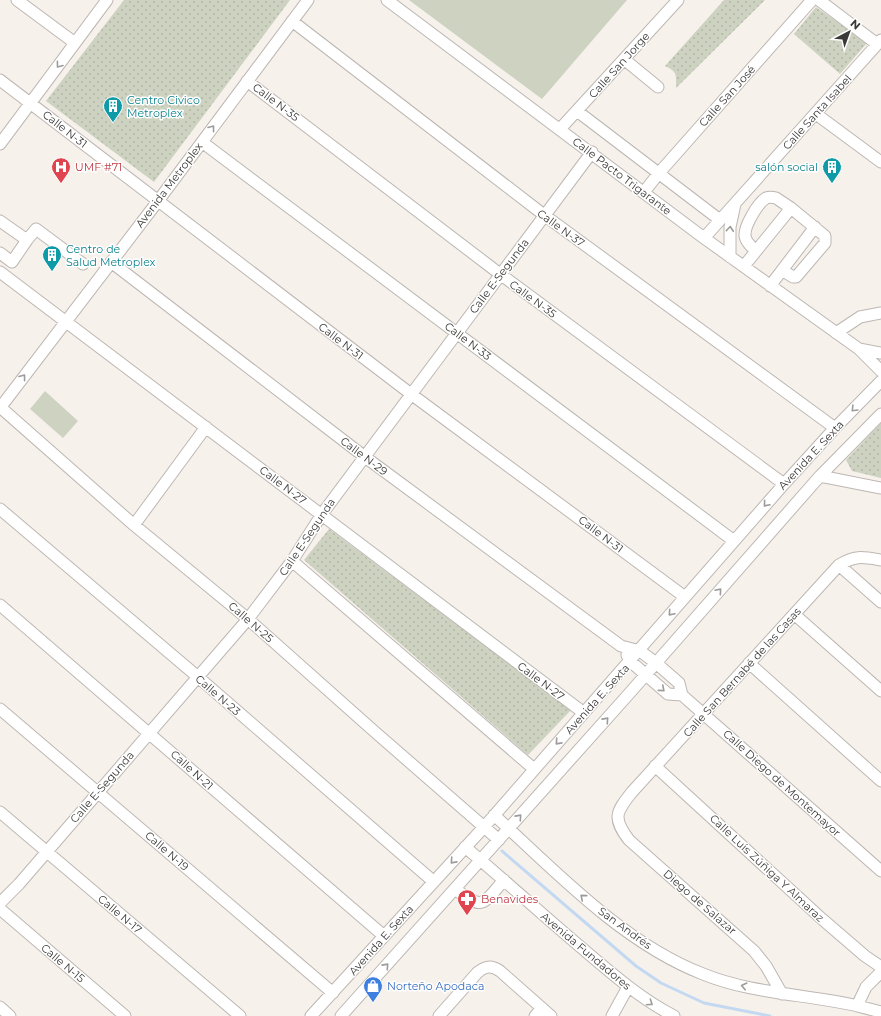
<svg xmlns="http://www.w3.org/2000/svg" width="881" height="1016" font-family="Montserrat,sans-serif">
  <defs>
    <pattern id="park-dots" width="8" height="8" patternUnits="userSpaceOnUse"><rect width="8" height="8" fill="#cdd3c0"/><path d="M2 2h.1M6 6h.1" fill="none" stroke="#b1b6a6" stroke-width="1.8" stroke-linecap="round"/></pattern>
  </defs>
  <rect width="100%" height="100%" fill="#f7f1ec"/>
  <path fill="#cdd3c0" d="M409 0H627L542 99Z
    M45 391 78 421 63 438 30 409Z"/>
  <path fill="url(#park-dots)" d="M124 0H290L154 182 46 101Z
    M724 0H765L676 88C676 75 678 72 665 66Z
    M816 7 867 43 840 74 794 34Z
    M881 423V478L852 471 846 460Z
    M329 529 571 710 528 755 304 560Z"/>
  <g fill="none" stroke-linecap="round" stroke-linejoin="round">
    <path stroke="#c3d9f2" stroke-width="3" d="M502 851 636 966 661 983 704 1003 770 1016"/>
    <defs>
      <path id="minor" d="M17 0 75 43
        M387 0 704 238 859 349 881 371
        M819 0 877 44
        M292 21 544 215 835 428
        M625 60 658 87
        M0 80 411 394 685 597
        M247 81 500 274 784 484
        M577 111 720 220
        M816 114 881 162
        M560 129 678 0
        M202 142 734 541
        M0 144 107 0
        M644 192 659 173 812 0
        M0 221 27 240 36 229 83 264
        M704 238 881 40
        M756 251C752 247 746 243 745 236 744 226 758 203 766 198 769 197 772 197 776 198L791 208 825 236V243L796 277H793L782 270
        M0 253 12 262 27 240
        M730 257V227L735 204
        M111 262 365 457 621 646 640 651 656 663 679 683 682 695 881 871
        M744 266 791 208
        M0 272 584 713
        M770 286 815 227
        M836 333 860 317 881 313
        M859 349 881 353
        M0 407 134 525 248 619 375 732 499 840
        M0 408 158 201 308 0
        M820 476 881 488
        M0 509 198 677 434 882
        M134 525 206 427
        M292 561 534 769
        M839 565 881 602
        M0 605 384 936
        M794 614 881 691
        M627 655 630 661 668 694 682 695
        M749 663 881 781
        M0 709 333 993
        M655 766 822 919 865 956 881 967
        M0 812 240 1016
        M494 815C556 872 623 943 703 974 752 994 806 994 858 1006 865 1008 873 1010 881 1012
        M465 847C508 883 548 920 590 955 617 978 643 1000 674 1016
        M455 889C484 911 482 905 504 880
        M0 903 19 884 248 619 292 561 322 514 592 152
        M0 909 125 1016
        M782 994 766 966 754 951 629 840C612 818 616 812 632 792L839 565C855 555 863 557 881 560
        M857 1006 866 987 881 972
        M0 1007 10 1016
        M311 1016 484 827 784 484 835 428 881 381
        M341 1016 627 696 820 476 881 414
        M439 1016 477 973C485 966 491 965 500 971L551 1016
        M535 1016 542 1008
        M612 1016 628 987"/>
    </defs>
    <use href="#minor" stroke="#bdb7b3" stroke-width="13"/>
    <use href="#minor" stroke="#fff" stroke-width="11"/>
  </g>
  <defs><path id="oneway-chevron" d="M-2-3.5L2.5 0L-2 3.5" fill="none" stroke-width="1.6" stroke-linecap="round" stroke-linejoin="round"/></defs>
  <g stroke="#9d9c9b">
    <use href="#oneway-chevron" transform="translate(59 65) rotate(127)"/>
    <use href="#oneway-chevron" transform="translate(212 128) rotate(-53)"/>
    <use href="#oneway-chevron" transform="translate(730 229) rotate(-85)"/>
    <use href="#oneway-chevron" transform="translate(23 377) rotate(-53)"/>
    <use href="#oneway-chevron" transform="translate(854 409) rotate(134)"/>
    <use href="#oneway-chevron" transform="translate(766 504) rotate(131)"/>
    <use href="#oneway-chevron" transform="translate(719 591) rotate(-49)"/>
    <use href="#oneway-chevron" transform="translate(671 613) rotate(131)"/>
    <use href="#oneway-chevron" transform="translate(662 689) rotate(40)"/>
    <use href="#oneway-chevron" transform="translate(606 720) rotate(-48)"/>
    <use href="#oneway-chevron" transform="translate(558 742) rotate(132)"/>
    <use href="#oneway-chevron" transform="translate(519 817) rotate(-48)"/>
    <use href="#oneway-chevron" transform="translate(453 861) rotate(132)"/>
    <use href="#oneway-chevron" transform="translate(583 897) rotate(-140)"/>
    <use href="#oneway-chevron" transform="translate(386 966) rotate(-48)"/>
    <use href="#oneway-chevron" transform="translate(744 986) rotate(-167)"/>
    <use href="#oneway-chevron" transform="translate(650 1003) rotate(34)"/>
  </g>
  <defs>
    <symbol id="building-pin" viewBox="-11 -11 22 30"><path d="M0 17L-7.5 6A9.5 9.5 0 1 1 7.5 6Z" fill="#0f9aa8" stroke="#fff"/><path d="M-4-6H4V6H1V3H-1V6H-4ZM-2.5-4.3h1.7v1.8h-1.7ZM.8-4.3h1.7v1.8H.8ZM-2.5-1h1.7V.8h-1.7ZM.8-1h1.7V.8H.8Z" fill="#fff"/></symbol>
    <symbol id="hospital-pin" viewBox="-11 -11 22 30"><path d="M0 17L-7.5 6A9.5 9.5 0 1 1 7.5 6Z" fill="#e0444e" stroke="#fff"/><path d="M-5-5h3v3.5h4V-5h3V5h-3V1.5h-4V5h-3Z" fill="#fff"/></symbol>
    <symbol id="pharmacy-pin" viewBox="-11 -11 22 30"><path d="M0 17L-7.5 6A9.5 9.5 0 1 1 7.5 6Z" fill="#e0444e" stroke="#fff"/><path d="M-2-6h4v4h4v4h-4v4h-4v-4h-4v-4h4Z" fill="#fff"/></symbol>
    <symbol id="shop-pin" viewBox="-11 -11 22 30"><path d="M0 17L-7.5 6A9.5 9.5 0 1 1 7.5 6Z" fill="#3f7fe0" stroke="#fff"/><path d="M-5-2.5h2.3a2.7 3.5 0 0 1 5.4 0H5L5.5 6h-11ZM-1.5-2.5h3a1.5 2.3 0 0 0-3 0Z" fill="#fff"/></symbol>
  </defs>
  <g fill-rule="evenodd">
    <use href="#building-pin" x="102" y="95" width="22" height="30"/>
    <use href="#hospital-pin" x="50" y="156" width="22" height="30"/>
    <use href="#building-pin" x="821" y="156" width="22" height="30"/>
    <use href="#building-pin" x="41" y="244" width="22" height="30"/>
    <use href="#pharmacy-pin" x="456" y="888" width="22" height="30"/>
    <use href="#shop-pin" x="362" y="975" width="22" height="30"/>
  </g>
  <g text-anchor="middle" stroke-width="3" stroke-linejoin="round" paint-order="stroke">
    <g font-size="11" fill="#3b3937" stroke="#fff">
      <text transform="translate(619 65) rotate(-48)" y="4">Calle San Jorge</text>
      <text transform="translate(727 96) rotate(-48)" y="4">Calle San José</text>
      <text transform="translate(276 102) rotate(37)" y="4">Calle N-35</text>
      <text transform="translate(817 112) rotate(-48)" y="4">Calle Santa Isabel</text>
      <text transform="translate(65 129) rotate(38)" y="4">Calle N-31</text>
      <text transform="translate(622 176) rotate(37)" y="4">Calle Pacto Trigarante</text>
      <text transform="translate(169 185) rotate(-53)" y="4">Avenida Metroplex</text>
      <text transform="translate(561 228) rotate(36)" y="4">Calle N-37</text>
      <text transform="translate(499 276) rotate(-53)" y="4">Calle E-Segunda</text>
      <text transform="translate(533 299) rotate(36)" y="4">Calle N-35</text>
      <text transform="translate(341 341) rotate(37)" y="4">Calle N-31</text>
      <text transform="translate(468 341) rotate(37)" y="4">Calle N-33</text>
      <text transform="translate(811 455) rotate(-47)" y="4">Avenida E. Sexta</text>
      <text transform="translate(364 456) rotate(37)" y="4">Calle N-29</text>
      <text transform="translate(283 485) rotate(37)" y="4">Calle N-27</text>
      <text transform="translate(601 534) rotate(37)" y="4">Calle N-31</text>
      <text transform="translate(307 537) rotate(-56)" y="4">Calle E-Segunda</text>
      <text transform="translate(251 622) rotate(41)" y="4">Calle N-25</text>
      <text transform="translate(742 672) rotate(-48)" y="4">Calle San Bernabé de las Casas</text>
      <text transform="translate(541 681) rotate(37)" y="4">Calle N-27</text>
      <text transform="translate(218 695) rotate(41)" y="4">Calle N-23</text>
      <text transform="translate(597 699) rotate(-48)" y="4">Avenida E. Sexta</text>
      <text transform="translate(192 770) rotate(42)" y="4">Calle N-21</text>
      <text transform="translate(782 783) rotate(42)" y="4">Calle Diego de Montemayor</text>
      <text transform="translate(102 787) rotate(-49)" y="4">Calle E-Segunda</text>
      <text transform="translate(167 851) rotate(41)" y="4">Calle N-19</text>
      <text transform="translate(767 868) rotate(43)" y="4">Calle Luis Zúñiga Y Almaraz</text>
      <text transform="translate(700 902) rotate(41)" y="4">Diego de Salazar</text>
      <text transform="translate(120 914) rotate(40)" y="4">Calle N-17</text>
      <text transform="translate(625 928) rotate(36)" y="4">San Andrés</text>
      <text transform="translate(381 940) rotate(-48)" y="4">Avenida E. Sexta</text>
      <text transform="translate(586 951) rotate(40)" y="4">Avenida Fundadores</text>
      <text transform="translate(63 963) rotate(40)" y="4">Calle N-15</text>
    </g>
    <g font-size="11" fill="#0d838f" stroke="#fff" text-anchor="start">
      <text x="127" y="104">Centro Civico<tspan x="127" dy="13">Metroplex</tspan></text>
      <text x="818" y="171" text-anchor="end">salón social</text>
      <text x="66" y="253">Centro de<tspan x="66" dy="13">Salud Metroplex</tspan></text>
    </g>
    <g font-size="11" fill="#be3a42" stroke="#fff" text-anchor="start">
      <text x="75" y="171">UMF #71</text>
      <text x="481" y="903">Benavides</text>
    </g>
    <g font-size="11" fill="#366cbe" stroke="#fff" text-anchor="start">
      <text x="387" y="990">Norteño Apodaca</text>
    </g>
  </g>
  <g transform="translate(849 32) rotate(41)" stroke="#ffffff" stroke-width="3" paint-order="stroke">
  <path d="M0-3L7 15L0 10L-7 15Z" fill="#3b3937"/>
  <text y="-6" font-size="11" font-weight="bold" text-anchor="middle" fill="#3b3937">N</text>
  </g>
</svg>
